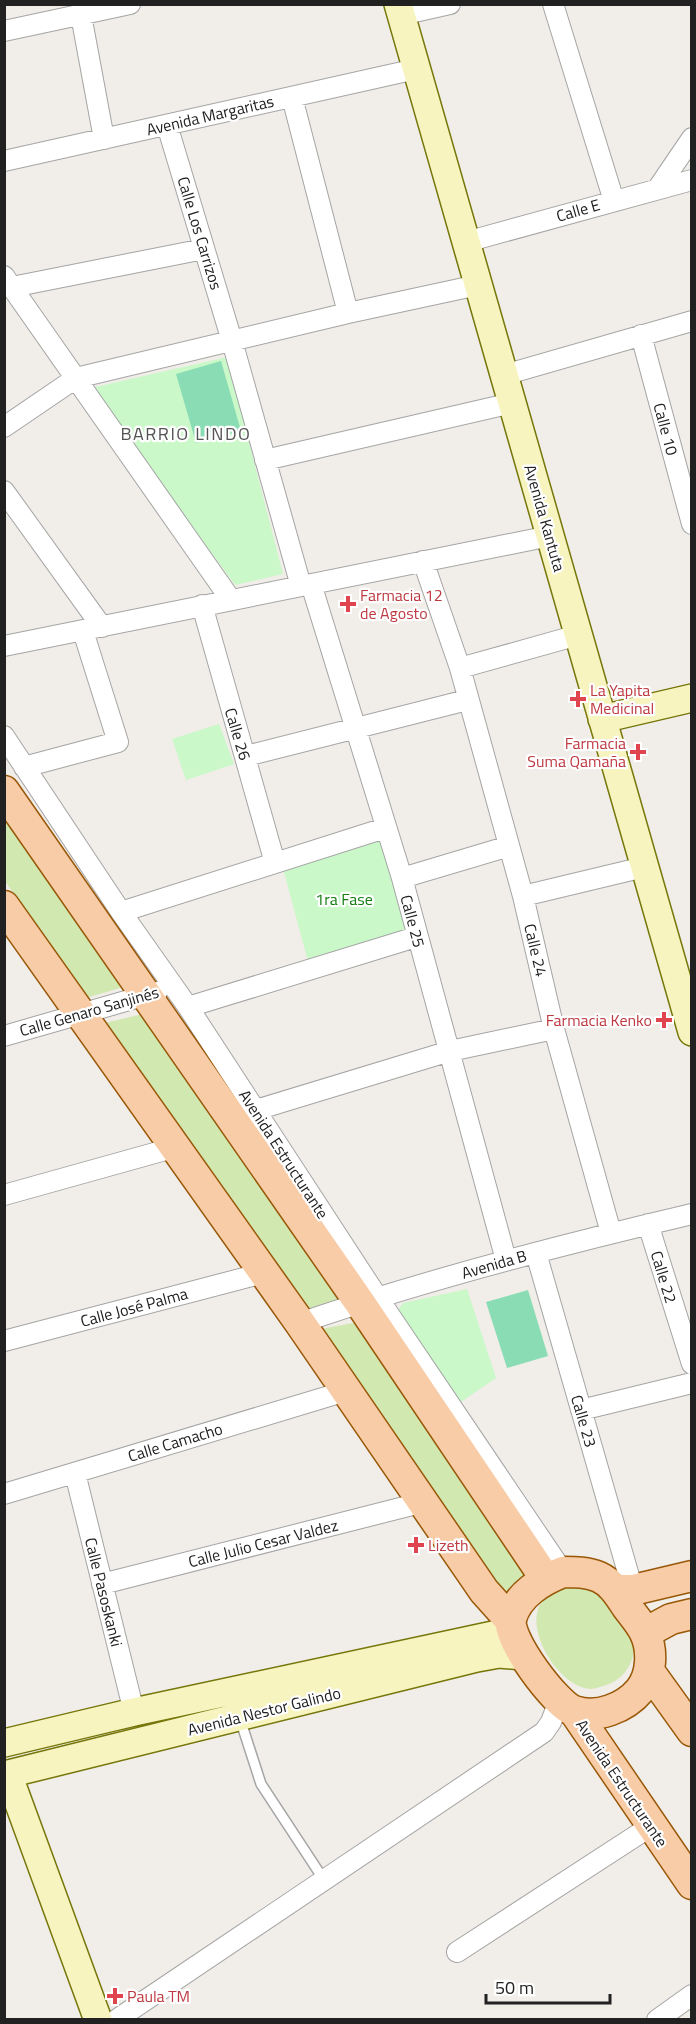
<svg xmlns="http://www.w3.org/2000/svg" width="696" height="2024" font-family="'Titillium Web',sans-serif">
  <rect width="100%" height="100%" fill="#f1ede8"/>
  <path fill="#d2e8b1" d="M4 806 127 986 86 998 5 881Z
    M147 1013 343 1301 305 1311 105 1023Z
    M358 1322 528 1577 510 1605 316 1330Z
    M564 1585 593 1588C602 1597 626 1619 630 1629 641 1653 628 1680 603 1686 599 1687 594 1689 590 1689 559 1687 522 1629 542 1601 546 1594 557 1589 564 1585Z"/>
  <path fill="#caf8c9" d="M227 357 283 574 235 585 91 388Z
    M219 724 234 764 186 780 172 739Z
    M378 835 409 929 309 965 282 865Z
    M467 1289 496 1378 458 1404 398 1310 403 1303Z"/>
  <path fill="#8adcb4" d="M221 361 241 431 196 443 176 374Z
    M528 1290 548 1356 507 1368 486 1302Z"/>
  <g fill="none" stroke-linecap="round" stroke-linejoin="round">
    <defs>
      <path id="lane" d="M240 1719 261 1784 324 1880"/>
      <path id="street" d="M553 4 614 201
        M81 15 104 139
        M401 15 450 4
        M4 31 130 4
        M292 97 348 313
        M167 125 232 341 301 586
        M4 161 416 69
        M658 188 692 138
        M466 242 692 180
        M4 276 231 600
        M12 287 204 249
        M641 335 692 524
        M504 375 692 321
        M4 427 76 378 348 313 478 285
        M265 460 512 403
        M4 491 102 627
        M423 561 460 668 578 635
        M311 584 402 878 506 1260
        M202 605 275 863
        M4 646 550 536
        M460 668 523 896 554 1029 611 1233
        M4 736 121 912 188 1007 378 1298 563 1572
        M246 756 467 700
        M24 767 118 742 83 631
        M402 878 509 846
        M523 896 644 867
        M121 912 385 828
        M188 1007 416 937
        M4 1036 157 992
        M256 1110 450 1051 554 1029
        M4 1195 176 1147
        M648 1224 692 1364
        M536 1253 633 1590
        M300 1323C428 1279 560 1245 692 1214
        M4 1341 263 1273
        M581 1410 692 1383
        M75 1473 134 1712
        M4 1494 346 1391
        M102 1584 424 1502
        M457 1952 651 1826
        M116 2020 544 1732 551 1722 559 1701
        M657 2020 692 1995"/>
      <path id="secondary" d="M398 4 692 1032
        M602 719 692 698
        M4 1743 134 1712 512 1631
        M8 1774 98 2020
        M4 1775 477 1658 499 1654 524 1656"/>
      <path id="primary" d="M4 791 360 1303 545 1578
        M4 906 300 1323 484 1591 510 1620
        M563 1572C576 1572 587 1572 599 1577 612 1583 619 1595 627 1607 633 1615 641 1624 645 1633 653 1650 652 1675 640 1690 625 1708 597 1719 574 1711 556 1705 506 1638 511 1619 517 1595 542 1580 563 1572Z
        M615 1590H633L692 1576
        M645 1633 671 1619 692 1614
        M649 1671 692 1731
        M574 1711 692 1884"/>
    </defs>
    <use href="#lane" stroke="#a5a5a5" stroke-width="12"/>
    <use href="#street" stroke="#a5a5a5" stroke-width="22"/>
    <use href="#secondary" stroke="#76760a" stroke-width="30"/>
    <use href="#primary" stroke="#985807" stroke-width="33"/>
    <use href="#lane" stroke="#fff" stroke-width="9"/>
    <use href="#street" stroke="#fff" stroke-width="20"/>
    <use href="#secondary" stroke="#f7f4c0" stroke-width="27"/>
    <use href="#primary" stroke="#f8cca6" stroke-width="30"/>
  </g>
  <g fill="#e0444e" stroke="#fff" stroke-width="2">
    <path d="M345 595h6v6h6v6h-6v6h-6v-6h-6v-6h6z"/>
    <path d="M575 690h6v6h6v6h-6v6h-6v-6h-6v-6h6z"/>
    <path d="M635 743h6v6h6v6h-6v6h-6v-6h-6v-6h6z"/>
    <path d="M661 1011h6v6h6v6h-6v6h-6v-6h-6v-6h6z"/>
    <path d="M413 1536h6v6h6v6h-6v6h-6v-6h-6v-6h6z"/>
    <path d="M112 1987h6v6h6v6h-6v6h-6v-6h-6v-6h6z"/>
  </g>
  <g text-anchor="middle" stroke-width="4.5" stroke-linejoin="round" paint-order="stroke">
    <g font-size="16" fill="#212121" stroke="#fff">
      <text transform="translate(210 115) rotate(-13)" y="6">Avenida Margaritas</text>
      <text transform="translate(578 210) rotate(-16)" y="6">Calle E</text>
      <text transform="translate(200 233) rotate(73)" y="6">Calle Los Carrizos</text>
      <text transform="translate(666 429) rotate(75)" y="6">Calle 10</text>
      <text transform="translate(545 518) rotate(74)" y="6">Avenida Kantuta</text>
      <text transform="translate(238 734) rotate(73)" y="6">Calle 26</text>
      <text transform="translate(413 921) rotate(75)" y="6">Calle 25</text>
      <text transform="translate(536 950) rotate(77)" y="6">Calle 24</text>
      <text transform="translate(89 1011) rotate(-16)" y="6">Calle Genaro Sanjinés</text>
      <text transform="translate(284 1154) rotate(57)" y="6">Avenida Estructurante</text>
      <text transform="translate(494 1264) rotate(-16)" y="6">Avenida B</text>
      <text transform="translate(664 1277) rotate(73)" y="6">Calle 22</text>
      <text transform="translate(134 1307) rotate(-15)" y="6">Calle José Palma</text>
      <text transform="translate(584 1421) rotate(74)" y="6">Calle 23</text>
      <text transform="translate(175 1442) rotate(-17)" y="6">Calle Camacho</text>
      <text transform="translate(263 1543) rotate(-14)" y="6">Calle Julio Cesar Valdez</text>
      <text transform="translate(104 1592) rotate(76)" y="6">Calle Pasoskanki</text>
      <text transform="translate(264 1711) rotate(-14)" y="6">Avenida Nestor Galindo</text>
      <text transform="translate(622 1783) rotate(56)" y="6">Avenida Estructurante</text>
    </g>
    <g font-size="16" fill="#be3a42" stroke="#fff" text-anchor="start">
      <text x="360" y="601">Farmacia 12<tspan x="360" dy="18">de Agosto</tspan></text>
      <text x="590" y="696">La Yapita<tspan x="590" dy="18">Medicinal</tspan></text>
      <text x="626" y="749" text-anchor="end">Farmacia<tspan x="626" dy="18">Suma Qamaña</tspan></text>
      <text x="652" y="1026" text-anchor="end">Farmacia Kenko</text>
      <text x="428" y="1551">Lizeth</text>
      <text x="127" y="2002">Paula TM</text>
    </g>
    <g font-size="16" fill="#147e11" stroke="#fff">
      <text x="344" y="905">1ra Fase</text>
    </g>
    <g font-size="18" letter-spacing="1.5" fill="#545454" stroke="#fff">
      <text x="186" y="440">BARRIO LINDO</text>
    </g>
  </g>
  <rect width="696" height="2024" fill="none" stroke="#212121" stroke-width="12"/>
  <path d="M486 1994v9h124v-9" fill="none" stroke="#212121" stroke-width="3"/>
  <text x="495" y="1994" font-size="18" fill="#212121" stroke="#ffffff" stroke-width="4.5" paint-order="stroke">50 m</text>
</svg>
